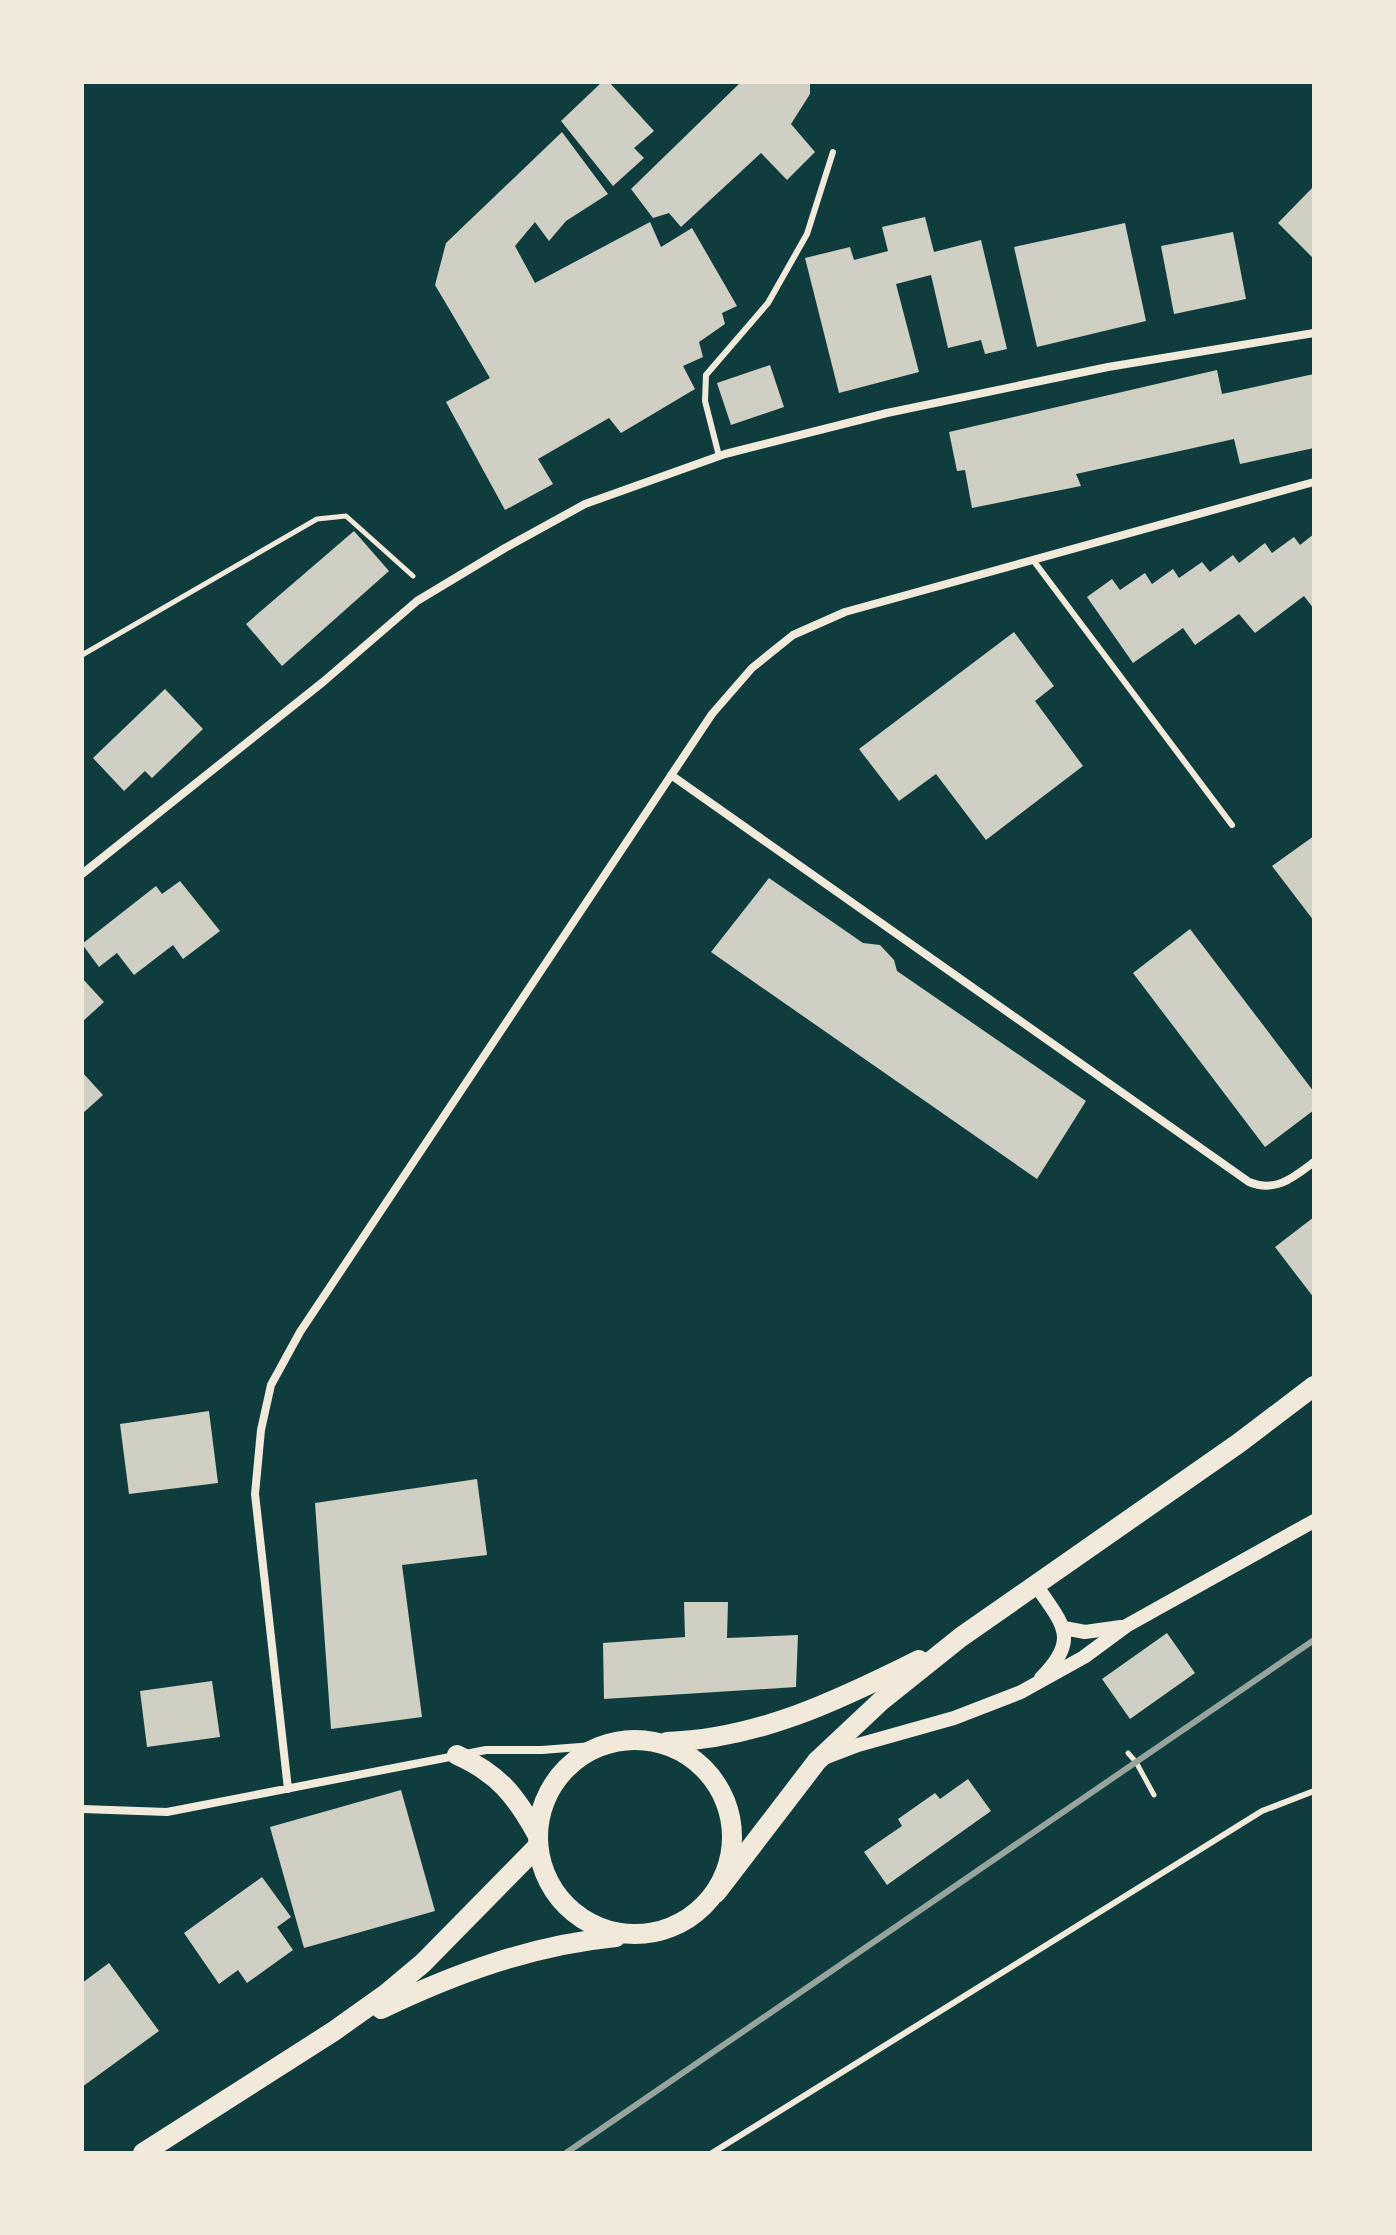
<svg xmlns="http://www.w3.org/2000/svg" width="1396" height="2235" font-family="Barlow,sans-serif">
  <rect width="100%" height="100%" fill="#0f3d3e"/>
  <path fill="#cfcfc3" d="M602 82H609L654 131 634 148 644 158 613 186 561 121Z
    M741 82H810V94L791 124 815 152 787 180 761 153 681 227 669 213 653 218 631 189Z
    M562 132 608 194 566 221 549 241 535 222 515 246 535 283 650 222 661 247 692 228 737 306 722 313 725 324 699 342 703 357 683 366 695 389 621 433 609 418 538 459 553 484 505 510 446 402 490 378 435 285 446 243Z
    M1314 186V259L1278 223Z
    M925 217 934 252 981 240 1007 349 985 354 981 340 948 348 931 275 896 284 919 372 839 393 805 258 850 247 854 260 888 251 882 227Z
    M1125 223 1146 321 1037 347 1014 247Z
    M1233 232 1246 299 1174 314 1161 246Z
    M770 365 784 407 731 425 717 383Z
    M1217 370 1222 394 1314 374V448L1240 464 1234 439 1076 474 1081 486 972 508 965 470 957 471 949 432Z
    M354 531 389 571 282 666 246 624Z
    M1314 534V609L1304 596 1255 633 1239 614 1195 645 1183 628 1133 663 1087 597 1112 579 1120 590 1145 573 1152 584 1173 569 1179 578 1202 562 1210 572 1233 555 1239 563 1265 543 1272 553 1294 537 1300 545Z
    M1014 632 1054 686 1035 701 1083 766 986 840 936 774 899 801 859 749Z
    M165 689 203 729 152 778 145 771 124 791 93 758Z
    M1314 836V921L1272 866Z
    M769 878 863 943 880 945 894 960 897 971 1086 1101 1037 1179 711 952Z
    M180 881 220 931 183 959 173 945 134 975 117 953 99 967 82 944 156 886 162 894Z
    M1190 929 1314 1092V1110L1265 1147 1133 973Z
    M82 978 104 1002 82 1022Z
    M82 1072 103 1095 82 1114Z
    M1314 1217V1298L1275 1247Z
    M209 1411 218 1483 129 1494 120 1424Z
    M477 1479 487 1555 402 1565 422 1717 331 1729 315 1503Z
    M684 1602H728L727 1638 798 1635 796 1687 604 1699 603 1643 685 1637Z
    M1167 1633 1195 1673 1130 1719 1102 1679Z
    M212 1681 220 1737 147 1747 140 1691Z
    M968 1779 991 1811 887 1885 864 1852 902 1826 898 1819 935 1793 940 1799Z
    M401 1790 435 1911 304 1948 270 1827Z
    M262 1877 291 1917 277 1927 293 1950 247 1983 238 1970 219 1984 184 1933Z
    M109 1963 159 2031 82 2087V1983Z"/>
  <g fill="none" stroke-linecap="round" stroke-linejoin="round">
    <path stroke="#f1e9da" stroke-width="5" d="M82 655 317 519 346 516 413 576
      M1128 1753 1136 1762 1154 1795"/>
    <path stroke="#f1e9da" stroke-width="6" d="M719 456 705 401 706 375 768 303 807 234 833 152
      M1033 560 1232 825
      M712 2153 1262 1811 1314 1791"/>
    <path stroke="#f1e9da" stroke-width="8" d="M671 775 1249 1182C1275 1193 1293 1178 1314 1162
      M82 874 323 682 417 601 505 548 585 504 725 454 887 413 1108 367 1314 333
      M288 1789 255 1494 261 1430 271 1385 300 1332 712 714 752 668 793 635 845 612 1314 482
      M82 1809 167 1812 486 1750H542L606 1745"/>
    <path stroke="#f1e9da" stroke-width="14" d="M1036 1585C1062 1624 1081 1638 1041 1678
      M1064 1628 1085 1632 1121 1627
      M824 1758 858 1745 954 1718 1021 1692 1084 1657 1126 1626 1314 1521"/>
    <path stroke="#f1e9da" stroke-width="20" d="M538 1837a97 97 0 1 1 194 0a97 97 0 1 1-194 0Z
      M667 1742C758 1739 839 1700 919 1660
      M457 1755C499 1774 515 1795 537 1834
      M716 1893 817 1761 881 1701 961 1637 1239 1443 1314 1386
      M381 2009C456 1973 533 1945 616 1937
      M143 2153 334 2031 386 1994 423 1963 537 1847"/>
    <path stroke="#97a49c" stroke-width="6" d="M566 2153 1314 1640"/>
  </g>
  <rect width="1396" height="2235" fill="none" stroke="#f1e9da" stroke-width="168"/>
</svg>
